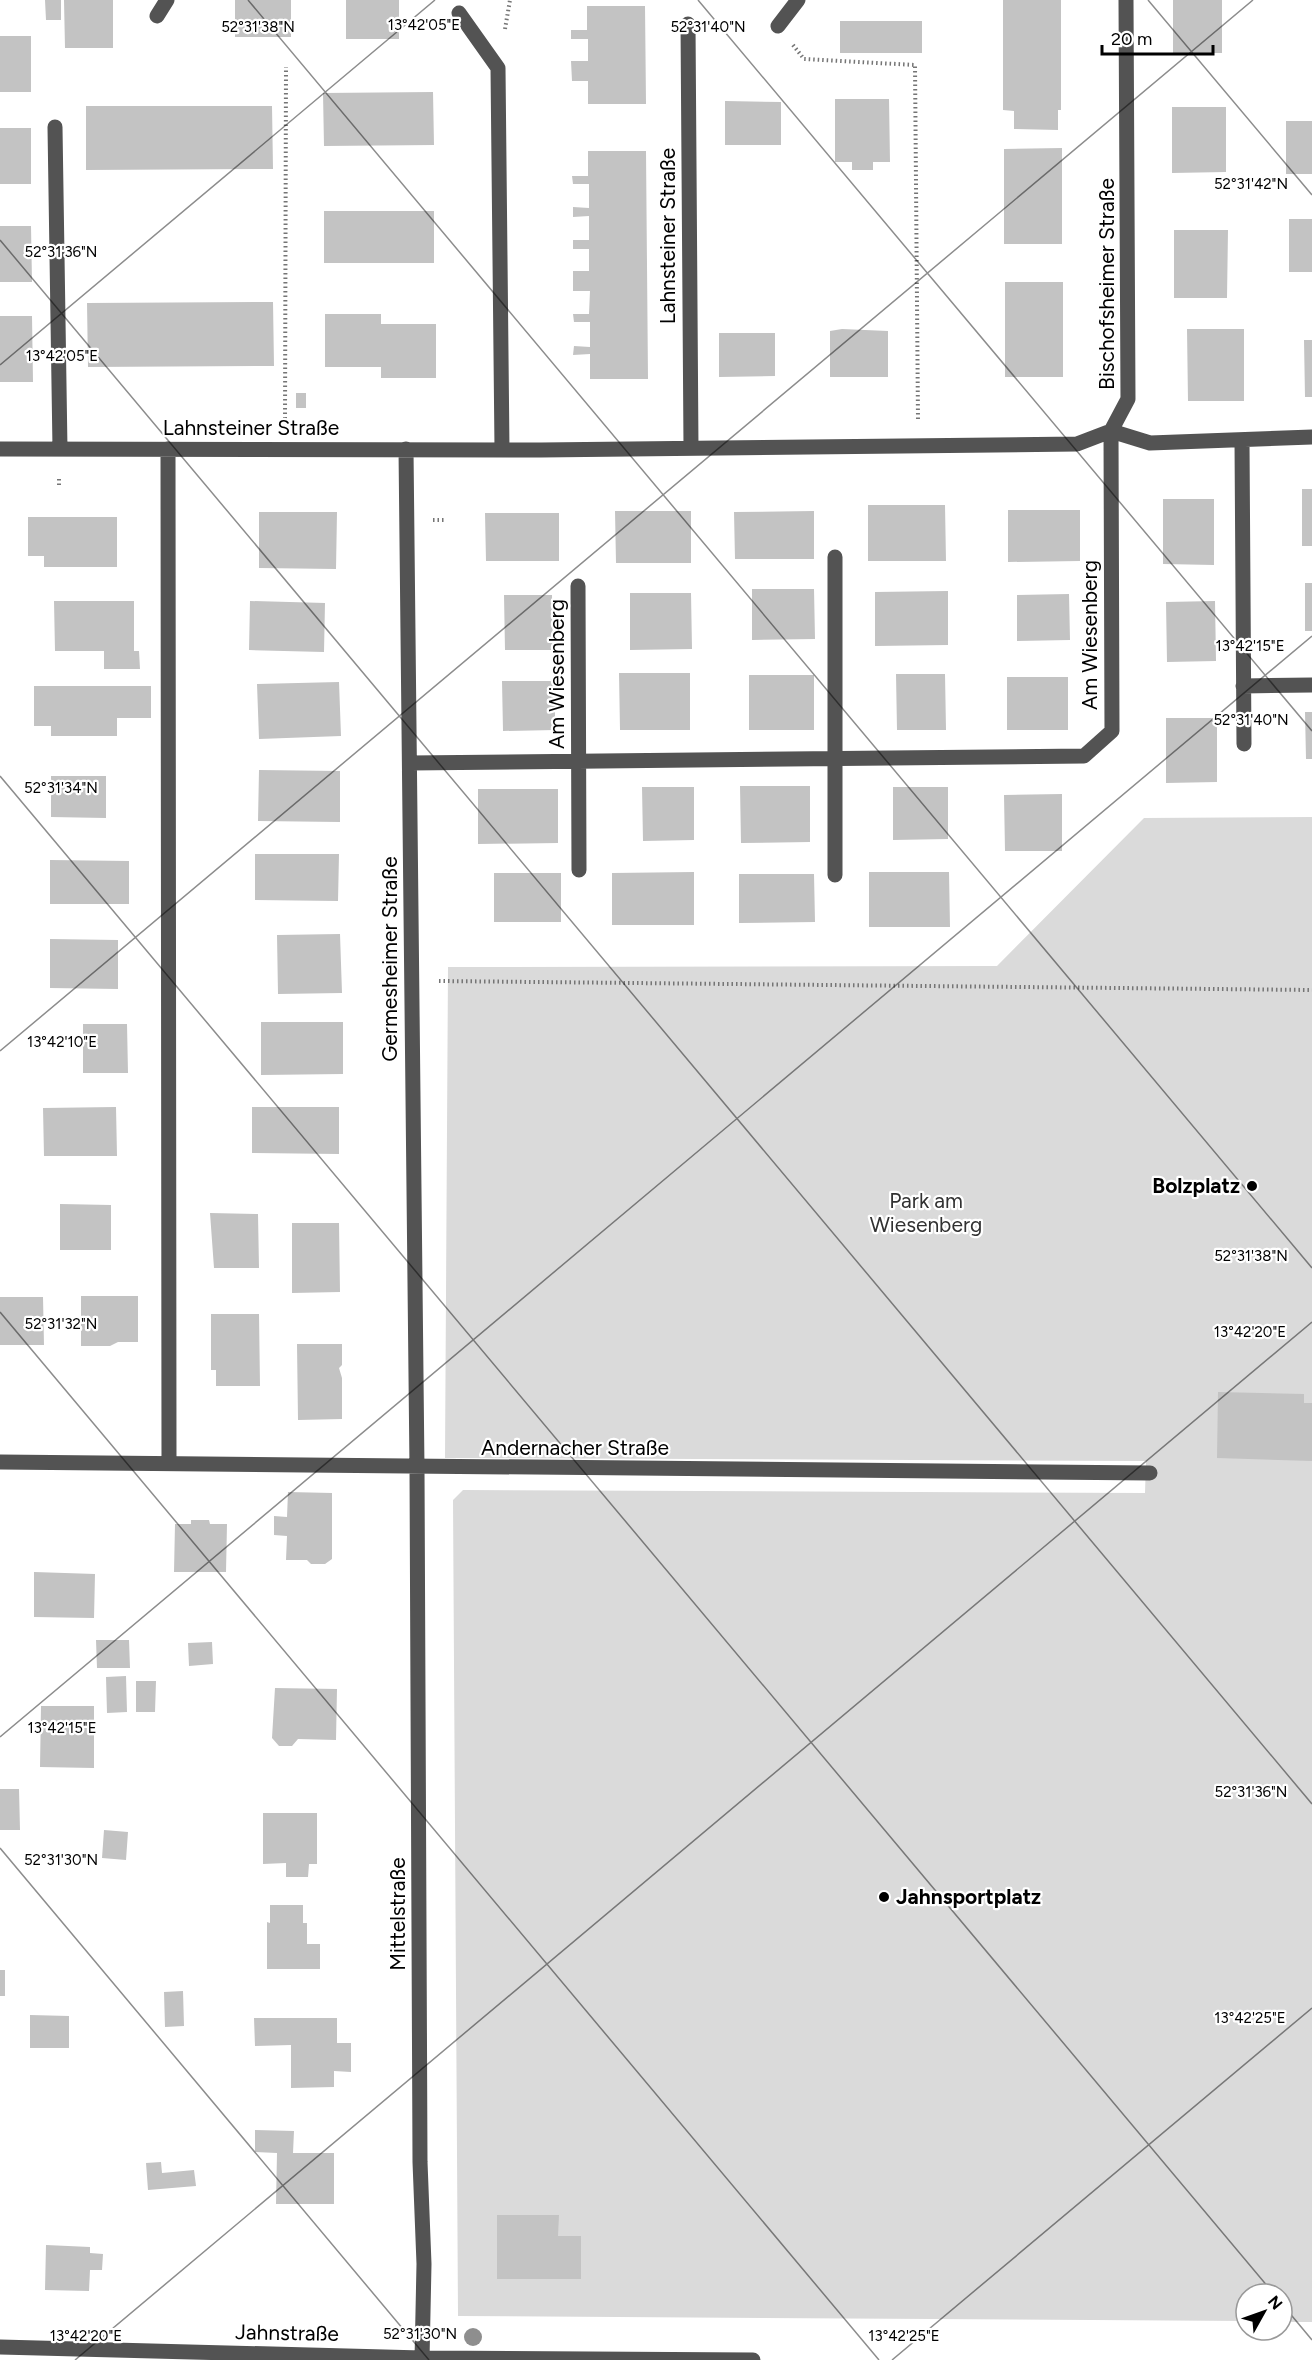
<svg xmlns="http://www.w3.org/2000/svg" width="1312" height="2360" font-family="Figtree,sans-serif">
  <rect width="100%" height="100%" fill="#fff"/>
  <path fill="#dadada" d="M1312 817V2322H1282V2294H1246V2321L458 2316 453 1500 463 1490 1145 1493 1146 1461 445 1458 448 967 997 966 1144 818Z"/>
  <path fill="#c3c3c3" d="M45 0H61V20H46Z
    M64 0H113V48H65Z
    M235 0H291V37H235Z
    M346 0H399V39H346Z
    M1003 0H1061V110H1058V130L1014 129V111L1003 110Z
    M1173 0H1222V53H1173Z
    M587 6H645L646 104H588V81H572L571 61H588V39H571V30H587Z
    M840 21H922V53H840Z
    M0 36H31V92H0Z
    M433 92 434 145 324 146 323 93Z
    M835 99H889L890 162H873V170H852V162H835Z
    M725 101 781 102V145H725Z
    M86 106H272L273 169 86 170Z
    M1172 107H1226V172L1172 173Z
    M1286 121H1312V174H1286Z
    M0 128H31V184H0Z
    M1062 148V244H1004V149Z
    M588 151H646L648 379H590V354L573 355 574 346 590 347V322H574L573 314H589L590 291H573V271H589V249H573V240H589V216L573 217V207L589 208V184H573L572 176H588Z
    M324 211H434V263H324Z
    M1289 219H1312V272H1289Z
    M0 226H31L32 282H0Z
    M1174 230H1228L1227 298H1174Z
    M1005 282H1063V377H1005Z
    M273 302 274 366 88 367 87 303Z
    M325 314H381V324H436V378H381V367H325Z
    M0 316H32L33 382H0Z
    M842 329 888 331V377H830V331Z
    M1187 329H1244V401H1188Z
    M719 333H775V376L719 377Z
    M1304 340H1312V397H1305Z
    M296 393H306V408H296Z
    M1302 489H1312V546H1302Z
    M1163 499H1214V565L1163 564Z
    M868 505H945L946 561H868Z
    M1008 510H1080V561L1008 562Z
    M615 511H691V563H616Z
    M814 511V559H735L734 512Z
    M259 512H337L336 569 259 568Z
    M485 513H559V561H486Z
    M28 517H117V567H44V556H28Z
    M1305 583H1312V631H1305Z
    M752 589H814L815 639 752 640Z
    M948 591V645L875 646V592Z
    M630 593H691L692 649 630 650Z
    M1069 594 1070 640 1017 641V595Z
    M504 595H552L553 650H505Z
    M54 601H134V651H139L140 669H104V651H55Z
    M250 601 325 603 324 652 249 650Z
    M1215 601 1216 661 1167 662 1166 602Z
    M619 673H690V730H620Z
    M896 674H945L946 730H897Z
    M749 675H814V730H749Z
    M1007 677H1068V730H1007Z
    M502 681H555V730L503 731Z
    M339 682 341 736 259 739 257 684Z
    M34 686H151V718H117V736H51V726H34Z
    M1305 712H1312V759H1306Z
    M1166 718H1217V782L1166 783Z
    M259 770 340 771V822L258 821Z
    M51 776H106V818L51 817Z
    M740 786H810V842L741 843Z
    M642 787H694V840L643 841Z
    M893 787H948V839L893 840Z
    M478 789H558V843L478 844Z
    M1062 794V851H1005L1004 795Z
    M255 854H339L338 901 255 900Z
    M50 860 129 861V904H50Z
    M694 872V925H612V873Z
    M869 872H949L950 927H869Z
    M494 873H561V922H494Z
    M739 874H814L815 922 739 923Z
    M340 934 342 993 278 994 277 935Z
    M50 939 118 940V989L50 988Z
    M261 1022H343V1074L261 1075Z
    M83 1024H127L128 1073H83Z
    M116 1107 117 1156H44L43 1108Z
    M252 1107H339V1154L252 1153Z
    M60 1204 111 1205V1250H60Z
    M210 1213 258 1214 259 1268H214Z
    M292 1223H339L340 1292 292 1293Z
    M81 1296H138V1342H118L110 1346H81Z
    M0 1297H43L44 1345H0Z
    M211 1314H259L260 1386H216V1370H211Z
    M297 1344H342V1365L339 1368 342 1378V1419L298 1420Z
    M1218 1392 1304 1394V1403H1312V1461L1217 1458Z
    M288 1492 332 1493V1559L325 1564H311L307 1560H286L287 1536 274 1535V1516L287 1517Z
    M191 1520H209L210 1524H227L226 1572H174L175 1524H191Z
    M34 1572 95 1574 94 1618 34 1617Z
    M96 1640H129L130 1668H97Z
    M212 1642 213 1664 189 1666 188 1643Z
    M126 1676 127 1712 107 1713 106 1677Z
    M136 1681H156L155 1712H136Z
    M275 1688 337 1689 336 1740 298 1739 292 1746H279L272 1738Z
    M41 1706H94V1768L40 1767Z
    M0 1789H19L20 1830H0Z
    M263 1813H317V1864H309L308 1877H286V1863L263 1864Z
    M104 1830 128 1832 126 1860 102 1858Z
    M270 1905H303V1923H307V1944H320V1969H267V1922L270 1923Z
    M0 1970H5V1996H0Z
    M183 1991 184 2026 165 2027 164 1992Z
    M30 2015 69 2016V2048H30Z
    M254 2018H337V2043H351V2072L334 2071V2087L291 2088V2045L255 2046Z
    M255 2130 294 2131 293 2153H334V2204H276L277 2153 255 2152Z
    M161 2162 162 2173 194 2170 196 2186 148 2190 146 2163Z
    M497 2215H559L558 2236H581V2279H497Z
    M46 2245 90 2247V2253L103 2254 102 2270H90L89 2291 45 2290Z"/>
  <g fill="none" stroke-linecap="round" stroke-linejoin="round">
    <path stroke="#757575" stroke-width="4" stroke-dasharray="1.5 3" stroke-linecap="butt" d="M505 29 510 0
      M793 45 804 59 915 65 918 420
      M285 423 286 67
      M59 485V477
      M433 520H444
      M439 981 1312 990"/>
    <path stroke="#535353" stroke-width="15" d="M459 13 498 68 502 449
      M157 16 167 0
      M688 24 691 448
      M778 26 798 0
      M55 127 60 449
      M1111 431 1150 443 1312 437
      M1242 441 1244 744
      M0 449 541 450 1077 444 1111 431
      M168 449 169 1463
      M406 449 417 1468 420 2162 424 2264 422 2360
      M578 586 579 870
      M1243 686 1312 685
      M410 763 1084 756 1112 731 1111 431 1128 399 1126 0
      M835 875V557
      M0 1462 1150 1473
      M0 2347 422 2358 753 2360"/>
  </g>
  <circle fill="#8e8e8e" cx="473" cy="2337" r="9"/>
  <path fill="none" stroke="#000" stroke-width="1.5" stroke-opacity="0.45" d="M248 0 1312 1268M698 0 1312 731M1148 0 1312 195M0 240 1312 1804M0 365 435 0M0 776 1274 2294M0 1051 1253 0M0 1312 879 2360M0 1737 1312 636M0 1848 429 2360M1282 2304 1312 2340M75 2360 1312 1322M892 2360 1312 2008"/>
  <g fill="#000" stroke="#fff" stroke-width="2">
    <circle cx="1252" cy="1186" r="6"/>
    <circle cx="884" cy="1897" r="6"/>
  </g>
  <g text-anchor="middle" stroke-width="4.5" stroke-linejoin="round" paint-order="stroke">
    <g font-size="21" fill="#000" stroke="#fff">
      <text transform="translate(668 236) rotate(-90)" y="7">Lahnsteiner Straße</text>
      <text transform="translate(1107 284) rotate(-90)" y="7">Bischofsheimer Straße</text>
      <text x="251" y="435">Lahnsteiner Straße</text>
      <text transform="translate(1090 635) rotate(-90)" y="7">Am Wiesenberg</text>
      <text transform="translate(557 674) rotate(-90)" y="7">Am Wiesenberg</text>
      <text transform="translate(390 959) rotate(-90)" y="7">Germesheimer Straße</text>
      <text x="575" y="1455">Andernacher Straße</text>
      <text transform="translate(398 1914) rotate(-90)" y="7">Mittelstraße</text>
      <text transform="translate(287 2333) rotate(1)" y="7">Jahnstraße</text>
    </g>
    <g font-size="21" font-weight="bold" fill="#000" stroke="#fff" text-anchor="end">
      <text x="1240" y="1193">Bolzplatz</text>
      <text x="896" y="1904" text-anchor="start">Jahnsportplatz</text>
    </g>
    <g font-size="21" fill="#313131" stroke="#fff">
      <text x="926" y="1208">Park am<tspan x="926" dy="24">Wiesenberg</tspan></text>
    </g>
  </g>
  <g font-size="15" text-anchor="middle" fill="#000" stroke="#fff" stroke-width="4.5" stroke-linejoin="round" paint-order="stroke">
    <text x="424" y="30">13°42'05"E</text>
    <text x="258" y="32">52°31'38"N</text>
    <text x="708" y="32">52°31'40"N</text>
    <text x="1251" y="189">52°31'42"N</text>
    <text x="61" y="257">52°31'36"N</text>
    <text x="62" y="361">13°42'05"E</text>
    <text x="1250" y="651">13°42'15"E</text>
    <text x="1251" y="725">52°31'40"N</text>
    <text x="61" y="793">52°31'34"N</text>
    <text x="62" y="1047">13°42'10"E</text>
    <text x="1251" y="1261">52°31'38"N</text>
    <text x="61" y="1329">52°31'32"N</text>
    <text x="1250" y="1337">13°42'20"E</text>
    <text x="62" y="1733">13°42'15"E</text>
    <text x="1251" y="1797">52°31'36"N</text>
    <text x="61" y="1865">52°31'30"N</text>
    <text x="1250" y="2023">13°42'25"E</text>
    <text x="420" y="2339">52°31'30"N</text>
    <text x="86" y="2341">13°42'20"E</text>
    <text x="904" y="2341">13°42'25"E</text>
  </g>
  <g transform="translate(1264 2312) rotate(50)"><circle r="28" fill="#ffffff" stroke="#999999" stroke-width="1.5"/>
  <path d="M0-4.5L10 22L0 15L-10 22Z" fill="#000000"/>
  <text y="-9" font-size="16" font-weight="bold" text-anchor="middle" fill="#000000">N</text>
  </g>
  <path d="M1102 45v9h111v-9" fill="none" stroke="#000000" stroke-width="3"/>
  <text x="1111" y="45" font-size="18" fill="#000000" stroke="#ffffff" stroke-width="4.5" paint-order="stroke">20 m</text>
</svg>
